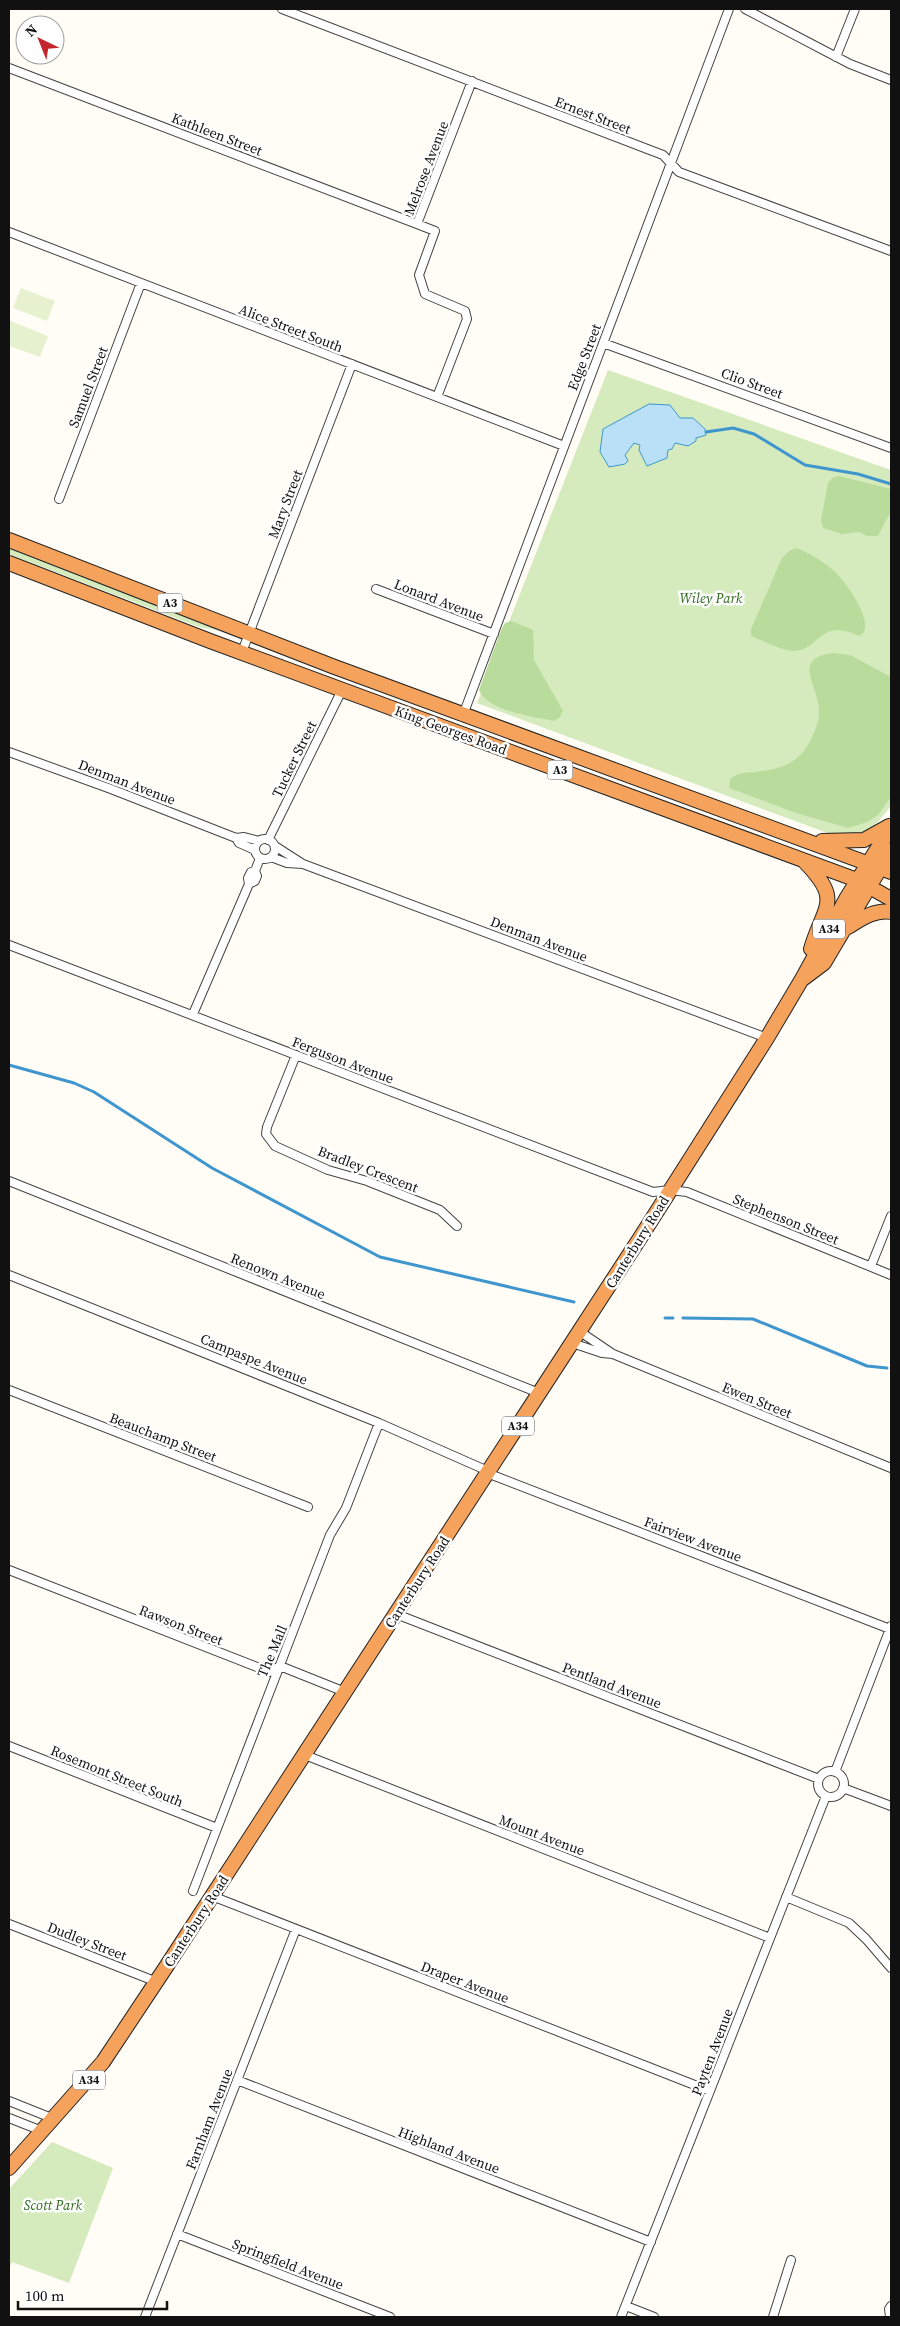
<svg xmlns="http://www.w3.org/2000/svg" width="900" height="2326" font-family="'Source Serif 4',serif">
  <rect width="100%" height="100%" fill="#fffdf5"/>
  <path fill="#d5ebbd" d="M608 370 891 470V806C871 832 863 838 830 834L477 703Z
    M9 547 228 632 199 627 9 554Z
    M52 2142 113 2168 69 2283 12 2262 9 2269V2189Z"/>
  <path fill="#b9dc9c" d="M839 476 891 489V511L878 536H867L859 532 842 534 823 528 821 520 828 483 832 478Z
    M797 548C810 554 823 561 834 571 845 580 879 627 859 636 819 618 822 648 795 651 785 652 761 640 751 636V629L782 558 789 551Z
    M511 621 533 630 534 660 563 711 560 717 554 721C534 717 487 711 479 690L501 630 505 623Z
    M833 653 850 655 891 677V797L878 815 867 822 848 828 796 813 729 788 730 779C739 772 745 773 755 772 783 769 801 763 813 735 816 728 820 718 819 709 817 684 792 658 833 653Z"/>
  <path fill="#e6f2cf" d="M21 288 55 301 47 321 13 308Z
    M10 321 48 336 40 357 9 346Z"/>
  <path fill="#b9e0f7" stroke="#3f96cf" d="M649 404 670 405 680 418H693L705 429 706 435 696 438V441L688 446 675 443 672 449 668 450 667 458 647 466 639 450 640 445 634 443 625 455 628 461 625 464 609 467 600 452 603 429Z"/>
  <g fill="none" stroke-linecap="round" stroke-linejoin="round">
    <path stroke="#3f96cf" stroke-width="3" d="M706 432 733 428 754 434 805 465 858 474 891 484
      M9 1065 74 1083 94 1092 212 1168 380 1257 574 1302
      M665 1318H673
      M683 1318 753 1319 867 1366 887 1368"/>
    <defs>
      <path id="street" d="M282 9 663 155 679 172 891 251
        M745 9 850 64 891 80
        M836 57 855 9
        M9 68 417 224
        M9 232 564 446
        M603 343 891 448
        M437 397 467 319 465 311 425 294 419 275 435 231 417 224 472 81
        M59 499 141 283
        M376 589 494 634
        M242 652 352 364
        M463 715 729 9
        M9 752 111 789 236 838 244 837 259 841
        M236 838 239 843 255 850
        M255 849a10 10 0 1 1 20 0a10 10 0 1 1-20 0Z
        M268 840 342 690
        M275 846 303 864 767 1038
        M271 857 287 863 303 864
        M249 884 255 881 257 876 255 871
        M9 945 653 1192 670 1190 687 1192 891 1275
        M193 1014 249 884 248 878 251 872 255 871 260 858
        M296 1055 267 1127 266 1134 275 1146 328 1170 367 1181 440 1210 457 1226
        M9 1181 539 1393
        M871 1266 891 1216
        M9 1275 379 1423 488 1471
        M579 1331 613 1354 891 1468
        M572 1343 602 1353 613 1354
        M9 1390 308 1507
        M487 1473 890 1629
        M9 1570 262 1669 269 1672 280 1666 345 1692
        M396 1614 819 1779
        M9 1746 217 1828
        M305 1755 770 1938
        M818 1784a13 13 0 1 1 26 0a13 13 0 1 1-26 0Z
        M835 1772 891 1626
        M843 1788 891 1806
        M193 1891 330 1535 346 1508 379 1423
        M212 1896 710 2091
        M786 1897 849 1923 866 1939 891 1968
        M9 1924 157 1982
        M237 2080 651 2242
        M9 2101 54 2119
        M9 2118 42 2131
        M177 2234 390 2317
        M626 2306 654 2317
        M145 2317 296 1929
        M621 2317 826 1796
        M773 2317 791 2260
        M890 2317 889 2309 891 2306"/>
      <path id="highway" d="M9 540 332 666 891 872
        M9 563 210 641 857 880 891 899
        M822 841 864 840 889 826
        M805 862C843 901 824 905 811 949
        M848 927C861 919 875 909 891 912
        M804 978 824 963 891 850
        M9 2168 103 2062 166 1967 640 1238 767 1038 802 979 846 899 891 827"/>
    </defs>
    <use href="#street" stroke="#444" stroke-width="10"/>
    <use href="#highway" stroke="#222" stroke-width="16"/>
    <use href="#street" stroke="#fff" stroke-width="8"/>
    <use href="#highway" stroke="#f5a25d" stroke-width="14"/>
  </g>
  <g text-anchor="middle" stroke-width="5" stroke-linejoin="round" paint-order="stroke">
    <g fill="#fff" stroke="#585858" stroke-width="1">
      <rect x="157.5" y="593.5" width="25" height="19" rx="4"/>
      <rect x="547.5" y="760.5" width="25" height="19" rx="4"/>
      <rect x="813" y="919.5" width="32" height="19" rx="4"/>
      <rect x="502" y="1416.5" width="32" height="19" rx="4"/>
      <rect x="73" y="2070.5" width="32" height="19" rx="4"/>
    </g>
    <g font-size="12" font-weight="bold" fill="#111">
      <text x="170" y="607">A3</text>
      <text x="560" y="774">A3</text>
      <text x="829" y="933">A34</text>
      <text x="518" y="1430">A34</text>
      <text x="89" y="2084">A34</text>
    </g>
    <g font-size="14" fill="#111" stroke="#fff">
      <text transform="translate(593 115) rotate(21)" y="5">Ernest Street</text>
      <text transform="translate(217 134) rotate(21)" y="5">Kathleen Street</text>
      <text transform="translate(426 168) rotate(-69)" y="5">Melrose Avenue</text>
      <text transform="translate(291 328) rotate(21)" y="5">Alice Street South</text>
      <text transform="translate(584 357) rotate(-69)" y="5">Edge Street</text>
      <text transform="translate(752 383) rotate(20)" y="5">Clio Street</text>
      <text transform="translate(88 387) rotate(-69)" y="5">Samuel Street</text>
      <text transform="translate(285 504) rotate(-69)" y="5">Mary Street</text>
      <text transform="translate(439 600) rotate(21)" y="5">Lonard Avenue</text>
      <text transform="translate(451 730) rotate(20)" y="5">King Georges Road</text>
      <text transform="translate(294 759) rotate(-64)" y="5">Tucker Street</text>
      <text transform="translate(127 782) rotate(21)" y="5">Denman Avenue</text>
      <text transform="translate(539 939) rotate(21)" y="5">Denman Avenue</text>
      <text transform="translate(343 1060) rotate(21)" y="5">Ferguson Avenue</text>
      <text transform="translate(368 1169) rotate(21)" y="5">Bradley Crescent</text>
      <text transform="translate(786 1219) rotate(22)" y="5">Stephenson Street</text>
      <text transform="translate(637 1242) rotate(-58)" y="5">Canterbury Road</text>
      <text transform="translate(278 1276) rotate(22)" y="5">Renown Avenue</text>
      <text transform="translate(254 1359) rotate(22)" y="5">Campaspe Avenue</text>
      <text transform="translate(757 1400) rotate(22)" y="5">Ewen Street</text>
      <text transform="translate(163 1437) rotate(21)" y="5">Beauchamp Street</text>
      <text transform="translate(693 1539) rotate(21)" y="5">Fairview Avenue</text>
      <text transform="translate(417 1582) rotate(-57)" y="5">Canterbury Road</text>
      <text transform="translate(181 1625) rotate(21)" y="5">Rawson Street</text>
      <text transform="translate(272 1651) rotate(-67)" y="5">The Mall</text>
      <text transform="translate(612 1685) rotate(21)" y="5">Pentland Avenue</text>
      <text transform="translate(117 1776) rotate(22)" y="5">Rosemont Street South</text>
      <text transform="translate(542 1835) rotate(21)" y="5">Mount Avenue</text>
      <text transform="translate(196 1921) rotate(-57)" y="5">Canterbury Road</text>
      <text transform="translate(87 1941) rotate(21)" y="5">Dudley Street</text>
      <text transform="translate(465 1982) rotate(21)" y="5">Draper Avenue</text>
      <text transform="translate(712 2052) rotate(-69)" y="5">Payten Avenue</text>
      <text transform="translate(209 2119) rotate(-69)" y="5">Farnham Avenue</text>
      <text transform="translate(449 2150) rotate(21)" y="5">Highland Avenue</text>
      <text transform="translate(288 2264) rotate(21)" y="5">Springfield Avenue</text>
    </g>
    <g font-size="14" font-style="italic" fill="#2f6b1f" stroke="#fff">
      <text x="711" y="603">Wiley Park</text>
      <text x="53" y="2210">Scott Park</text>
    </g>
  </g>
  <rect width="900" height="2326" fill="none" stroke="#111111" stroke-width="20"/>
  <g transform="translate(40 40) rotate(317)"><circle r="24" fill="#ffffff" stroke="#a0a0a0"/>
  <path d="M0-4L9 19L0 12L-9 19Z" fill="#c4262e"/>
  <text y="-8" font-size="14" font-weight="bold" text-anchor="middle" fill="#111111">N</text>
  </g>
  <path d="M18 2301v8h149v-8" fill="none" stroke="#111111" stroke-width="2.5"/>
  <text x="25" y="2301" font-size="15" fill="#111111" stroke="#ffffff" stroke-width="4" paint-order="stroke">100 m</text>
</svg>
